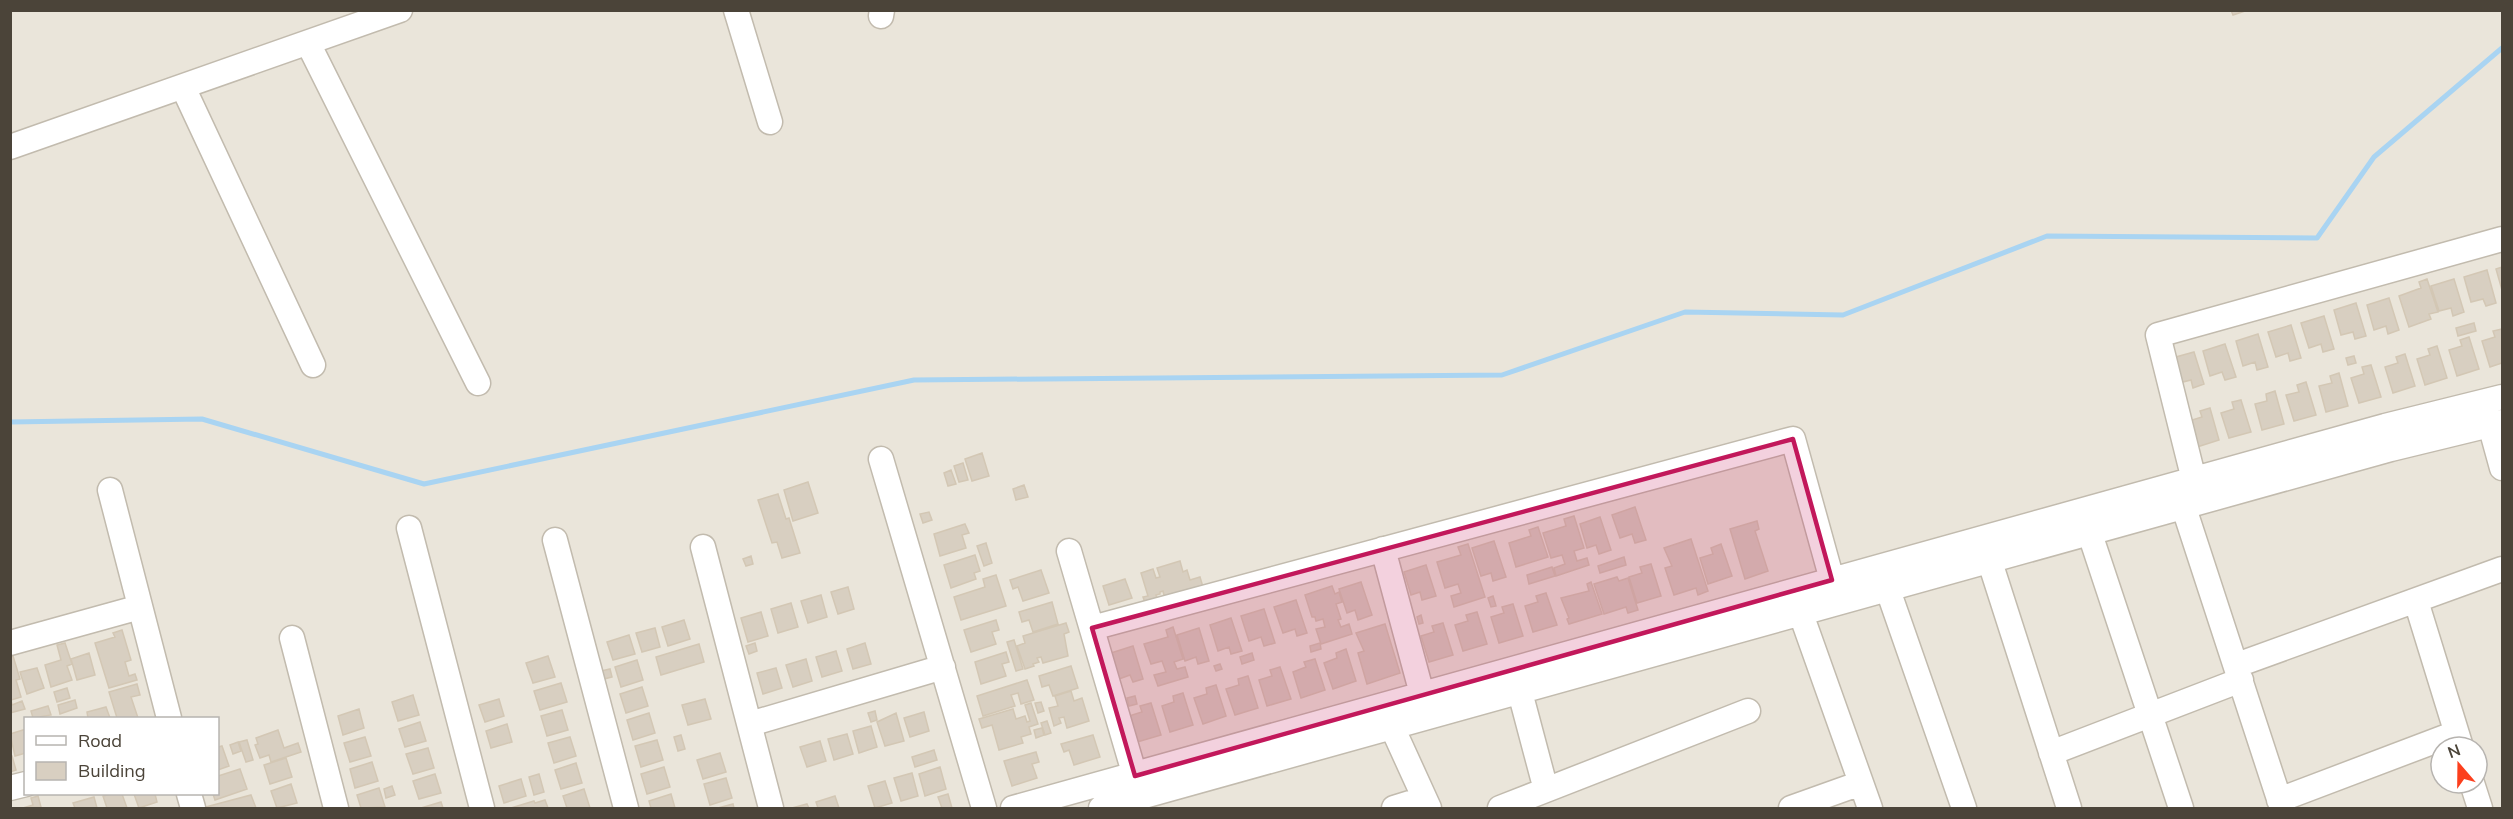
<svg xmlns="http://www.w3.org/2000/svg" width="2513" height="819" font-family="Mulish,sans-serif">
  <rect width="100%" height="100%" fill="#f6f3ec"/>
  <path fill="#eae5da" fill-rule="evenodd" d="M10 11H2502V808H11ZM26 718H218V794H26ZM2441 747H2477V783H2441Z"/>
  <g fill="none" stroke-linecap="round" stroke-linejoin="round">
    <path stroke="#a9d4f2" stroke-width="5" d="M10 422 202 419 424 484 914 380 1502 375 1685 312 1843 315 2047 236 2317 238 2374 157 2502 48"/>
  </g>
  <path fill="#d8cfc1" stroke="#d3c7b4" stroke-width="1.5" d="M2231 10H2248L2233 15Z
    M2502 267V290L2496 269Z
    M2487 270 2496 303 2486 306 2483 299 2471 302 2464 277Z
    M2427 279 2438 312 2429 314 2431 319 2409 327 2399 296 2421 288 2419 282Z
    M2454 279 2464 312 2453 316 2451 308 2439 311 2431 286Z
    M2389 298 2399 330 2388 334 2386 326 2374 330 2367 305Z
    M2356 303 2366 336 2355 339 2353 332 2341 335 2334 310Z
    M2324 316 2334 349 2323 352 2321 344 2309 348 2301 323Z
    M2474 323 2476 331 2458 336 2456 328Z
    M2291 325 2301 358 2290 361 2288 353 2276 357 2268 332Z
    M2502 329V363L2490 367 2482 341 2495 337 2493 331Z
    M2258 334 2268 367 2257 370 2255 362 2243 366 2236 341Z
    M2469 337 2479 369 2457 376 2449 350 2462 346 2460 340Z
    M2225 344 2236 377 2225 380 2222 372 2210 376 2203 351Z
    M2437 346 2447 378 2425 385 2417 359 2430 355 2428 349Z
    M2194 352 2204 384 2193 388 2191 380 2179 383 2172 358Z
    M2405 354 2415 386 2393 393 2385 367 2398 363 2396 357Z
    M2354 356 2356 363 2348 365 2346 358Z
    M2371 365 2381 397 2359 403 2351 378 2364 374 2362 367Z
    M2339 373 2348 406 2326 412 2319 386 2332 383 2330 376Z
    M2306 382 2316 415 2294 421 2286 395 2299 392 2297 385Z
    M2275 391 2284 424 2262 430 2255 404 2267 401 2266 394Z
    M2241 400 2251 432 2229 438 2221 413 2234 409 2232 402Z
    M2210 408 2219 440 2197 447 2189 421 2202 417 2200 411Z
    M982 453 989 476 972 481 965 459Z
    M963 463 968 480 959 482 954 466Z
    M951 470 956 484 948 486 944 473Z
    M808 482 818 513 793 521 784 490Z
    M1024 485 1028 497 1016 500 1013 489Z
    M778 494 786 519 789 518 800 553 782 558 777 542 772 543 758 500Z
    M1635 507 1646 540 1635 543 1632 534 1620 538 1612 515Z
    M929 512 932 520 923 523 920 514Z
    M1574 516 1584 548 1574 551 1577 561 1587 558 1589 565 1556 576 1554 568 1565 564 1562 555 1551 558 1543 533 1566 526 1564 519Z
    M1600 517 1611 550 1599 554 1596 545 1587 548 1580 524Z
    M1757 521 1759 529 1755 531 1768 571 1745 579 1730 529Z
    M965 524 969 533 962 535 966 548 940 556 934 534Z
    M1538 527 1548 557 1516 567 1509 543 1531 536 1529 530Z
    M1691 539 1708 591 1698 595 1696 588 1674 595 1665 568 1672 566 1664 548Z
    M1494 541 1506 577 1493 581 1491 573 1481 576 1472 548Z
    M986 543 992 563 984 566 977 546Z
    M1468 544 1485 597 1454 607 1451 596 1461 593 1458 584 1445 588 1437 562 1461 555 1458 547Z
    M1721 544 1732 576 1708 584 1700 558 1713 554 1711 548Z
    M975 555 980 571 974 573 976 579 951 588 944 565Z
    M751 556 753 564 746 566 743 559Z
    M1624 557 1626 565 1600 573 1598 566Z
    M1180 561 1183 572 1187 570 1190 580 1200 577 1203 587 1165 599 1163 591 1160 592V594L1156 595 1158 601 1146 605 1143 597 1148 596 1141 573 1153 569 1156 578 1160 577 1157 568Z
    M1651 564 1661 596 1637 603 1629 577 1642 573 1640 567Z
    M1426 565 1436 596 1422 600 1420 592 1411 595 1404 572Z
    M1552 567 1555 576 1529 584 1527 575Z
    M1041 570 1049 593 1023 601 1018 587 1013 589 1010 580Z
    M996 575 1006 606 961 620 954 597 985 587 983 579Z
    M1617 577 1619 581 1628 578 1638 610 1628 613 1626 607 1604 614 1594 584Z
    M1125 579 1132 598 1109 605 1103 586Z
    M1361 582 1372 615 1358 620 1355 610 1347 613 1339 589Z
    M1591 582 1602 614 1569 624 1567 619 1569 618 1561 598 1589 591 1587 584Z
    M1332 586 1335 594 1339 592 1342 602 1336 604 1341 619 1338 620 1341 627 1349 624 1352 634 1321 644 1316 629 1325 627 1323 619 1316 621 1315 617H1312L1305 595Z
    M848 587 854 609 838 614 831 592Z
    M1546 593 1557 625 1533 632 1525 606 1538 602 1536 596Z
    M821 595 827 617 808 623 801 601Z
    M1493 596 1496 606 1491 607 1488 598Z
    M1296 600 1307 633 1297 636 1295 629 1283 633 1274 607Z
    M1052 602 1058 624 1033 632 1029 620 1022 622 1019 612Z
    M791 603 798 627 778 633 771 609Z
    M1513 604 1523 636 1499 643 1491 617 1504 613 1502 607Z
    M1264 609 1275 643 1264 646 1261 637 1249 641 1241 616Z
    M761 612 768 636 748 642 741 618Z
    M1477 612 1487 644 1463 651 1455 625 1468 621 1466 615Z
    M1421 615 1423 623 1419 624 1417 617Z
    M1231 618 1242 651 1231 654 1229 647 1218 651 1210 625Z
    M684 620 690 639 668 646 662 627Z
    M996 620 999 630 992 632 996 644 971 652 964 630Z
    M1066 623 1069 632 1064 634 1068 656 1043 663 1041 657 1037 658 1039 662 1033 664 1034 666 1025 669 1017 646 1025 643 1023 636Z
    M1443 623 1453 655 1429 662 1421 636 1434 632 1432 626Z
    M1385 624 1400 673 1367 684 1358 653 1364 651 1356 633Z
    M1173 627 1183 659 1174 662 1177 669 1185 667 1188 677 1158 686 1154 675 1166 672 1162 661 1151 664 1144 644 1168 637 1166 630Z
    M655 628 660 647 642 652 636 633Z
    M1199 628 1209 661 1198 664 1196 657 1185 661 1177 635Z
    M122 630 131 660 125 662 129 676 135 674 137 680 109 688 95 643 115 637 113 633Z
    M629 635 635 654 613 660 607 642Z
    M1014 640 1023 669 1016 671 1007 642Z
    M65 643 72 664 67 666 72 680 51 687 45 665 61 660 57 645Z
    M755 643 757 651 749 654 746 646Z
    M865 643 871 664 853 669 847 649Z
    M1320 643 1321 649 1311 652 1310 646Z
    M699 644 704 662 661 675 656 657Z
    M1133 646 1143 679 1133 682 1130 675 1119 679 1111 653Z
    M1346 649 1356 681 1333 689 1324 663 1337 658 1336 653Z
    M836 651 842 671 822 677 816 657Z
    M1006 652 1009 662 1002 664 1006 676 981 684 975 662Z
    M89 653 95 675 77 680 71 659Z
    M1252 653 1254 660 1242 664 1240 657Z
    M13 656 20 679 16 680 21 697 11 700 12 705 22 701 25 709 10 713V657Z
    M548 656 555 677 533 683 526 663Z
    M806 659 812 681 793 687 786 665Z
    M1315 659 1325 690 1301 698 1293 672 1306 667 1304 662Z
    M637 660 643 680 621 687 615 667Z
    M1220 664 1222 669 1216 671 1214 666Z
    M1071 666 1078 688 1053 696 1049 685 1042 687 1039 676Z
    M1280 667 1291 699 1267 706 1259 680 1272 676 1270 670Z
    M37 668 44 688 27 694 20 672Z
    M776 668 782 688 763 694 757 673Z
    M610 669 612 677 604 679 601 671Z
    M1248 676 1258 708 1235 715 1226 689 1239 685 1238 679Z
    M1027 680 1034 700 1021 704 1018 693 1011 695 1015 706 983 716 977 696Z
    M561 683 567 702 540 710 534 691Z
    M137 684 140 695 131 697 138 718H117L109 692Z
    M1216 685 1226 716 1203 724 1194 698 1207 694 1206 688Z
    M642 687 648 706 626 713 620 694Z
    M67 688 70 698 57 702 54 692Z
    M1071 691 1074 701 1082 698 1089 721 1067 728 1064 717 1059 718 1061 723 1054 726 1049 708 1058 706 1055 696Z
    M1183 693 1193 725 1170 732 1162 706 1174 702 1173 696Z
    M413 695 419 715 398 721 392 702Z
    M1135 696 1137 704 1129 706 1127 698Z
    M499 699 504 716 485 722 479 705Z
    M705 699 711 719 688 725 682 705Z
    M75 700 77 708 60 714 58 705Z
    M1041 702 1044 711 1038 713 1035 703Z
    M1031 703 1038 724 1029 727 1031 734 1021 737 1023 743 999 750 992 725 982 728 979 719 1013 709 1016 719 1025 716 1027 722 1030 721 1025 705Z
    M1151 703 1161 735 1137 742 1129 716 1142 712 1140 706Z
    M48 706 51 715 33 718 31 711Z
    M106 707 110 718H88L87 712Z
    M359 709 364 728 343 735 338 716Z
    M562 710 568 730 547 736 541 716Z
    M875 711 877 720 871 722 868 713Z
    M924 712 929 731 910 737 904 718Z
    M649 713 655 733 633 740 627 720Z
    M896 713 904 741 885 746 877 722Z
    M1047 721 1051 733 1045 735 1041 723Z
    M420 722 426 741 405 747 399 729Z
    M507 724 512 742 491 748 486 731Z
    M871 726 877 747 859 753 853 731Z
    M1042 728 1044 735 1036 738 1034 730Z
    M26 729V753L15 756 10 734Z
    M278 730 284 748 298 743 301 752 271 762 269 755 260 758 255 745 258 744 256 738Z
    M847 734 853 754 834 760 828 739Z
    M681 735 685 749 678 751 674 737Z
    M1093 735 1100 757 1074 765 1069 750 1064 752 1061 744Z
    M365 737 371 756 350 762 344 743Z
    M570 737 576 756 554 763 548 743Z
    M247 740 253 760 246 762 239 742Z
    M657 740 663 760 641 767 635 746Z
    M820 741 826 761 807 767 800 747Z
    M238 742 241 751 233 754 230 745Z
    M222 746 229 766 218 770V747Z
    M428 748 434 768 413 774 406 754Z
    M934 750 937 760 915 767 912 757Z
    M1036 752 1039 762 1032 764 1037 778 1012 786 1004 761Z
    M720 753 726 772 703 779 697 760Z
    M12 756 16 770 10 772V757Z
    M286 758 292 777 270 784 264 765Z
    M372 762 378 781 355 788 350 769Z
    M576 763 582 783 561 789 555 770Z
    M664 767 670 787 647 794 641 774Z
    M940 767 946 789 925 796 919 774Z
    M240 769 247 789 215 800 213 794H218V776Z
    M912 773 918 796 901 801 894 778Z
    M435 774 441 793 419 799 413 781Z
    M539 774 544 792 534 795 529 777Z
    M726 778 732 798 710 805 704 784Z
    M521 779 526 796 504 803 499 786Z
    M885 781 892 803 875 808 868 786Z
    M291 784 297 803 277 808 271 791Z
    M392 786 395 795 386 798 384 789Z
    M379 788 385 807 361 808 357 795Z
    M584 789 590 808H567L563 796Z
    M112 794H122L127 808H107L103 796Z
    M134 794H155L157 802 139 808Z
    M671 794 675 808H651L649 801Z
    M948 794 952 808H942L938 797Z
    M251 795 256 808H202Z
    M38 796 41 807 23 808 33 805 31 798Z
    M835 796 839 808H818L816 802Z
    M94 797 97 808H75L73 803Z
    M545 800 548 808H511L534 801 535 803Z
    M441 802 443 808H421Z
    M733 804 734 808H718Z
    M807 804 809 808H792Z"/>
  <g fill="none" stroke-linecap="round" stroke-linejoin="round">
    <defs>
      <path id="minor" d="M736 10 770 122
        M881 16 882 10
        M308 43 478 383
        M183 87 313 365
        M10 147 400 10
        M2486 410 2502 468
        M881 459 984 808
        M2194 480 2158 335 2502 239
        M110 490 169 718
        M2184 508 2282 808
        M409 528 482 808
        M2090 534 2181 808
        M555 540 626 808
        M703 547 771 808
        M1383 549 1426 709
        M1069 551 1135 776
        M1990 562 2069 808
        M1888 590 1964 808
        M2416 601 2461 747
        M1801 614 1870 808
        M1092 628 1793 439 1832 580
        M292 638 336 808
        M10 643 140 607
        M2237 665 2502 569
        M1520 692 1546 790
        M750 724 943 667
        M1393 729 1429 808
        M2051 753 2241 680
        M2472 783 2480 808
        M10 788 26 784
        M189 794 193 808
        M2279 800 2456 733
        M1013 808 2385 426 2502 397
        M1101 808 2391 449 2502 422
        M1394 808 1423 799
        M1500 808 1748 711
        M1791 808 1861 783"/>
    </defs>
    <use href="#minor" stroke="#c2bbae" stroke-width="27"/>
    <use href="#minor" stroke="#fff" stroke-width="24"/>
  </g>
  <path fill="#c2185b" fill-opacity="0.2" stroke="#c2185b" stroke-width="4.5" stroke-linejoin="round" d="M1793 439 1832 580 1135 776 1092 628Z"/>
  <rect width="2513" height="819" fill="none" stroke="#4b4439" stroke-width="24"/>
  <rect x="24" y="717" width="195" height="78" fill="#ffffff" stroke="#b7b4b0" stroke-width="1.5"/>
  <rect x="36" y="736" width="30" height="9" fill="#ffffff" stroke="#b7b4b0" stroke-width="1.5"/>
  <text x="78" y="747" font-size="18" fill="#4b4439">Road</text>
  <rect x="36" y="762" width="30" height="18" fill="#d8cfc1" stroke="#b7b4b0" stroke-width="1.5"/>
  <text x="78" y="777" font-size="18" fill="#4b4439">Building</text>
  <g transform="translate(2459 765) rotate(340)"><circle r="28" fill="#ffffff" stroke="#b7b4b0" stroke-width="1.5"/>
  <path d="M0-4.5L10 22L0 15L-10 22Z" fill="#fc3f1d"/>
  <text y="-9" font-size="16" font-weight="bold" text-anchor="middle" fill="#4b4439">N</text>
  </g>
</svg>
